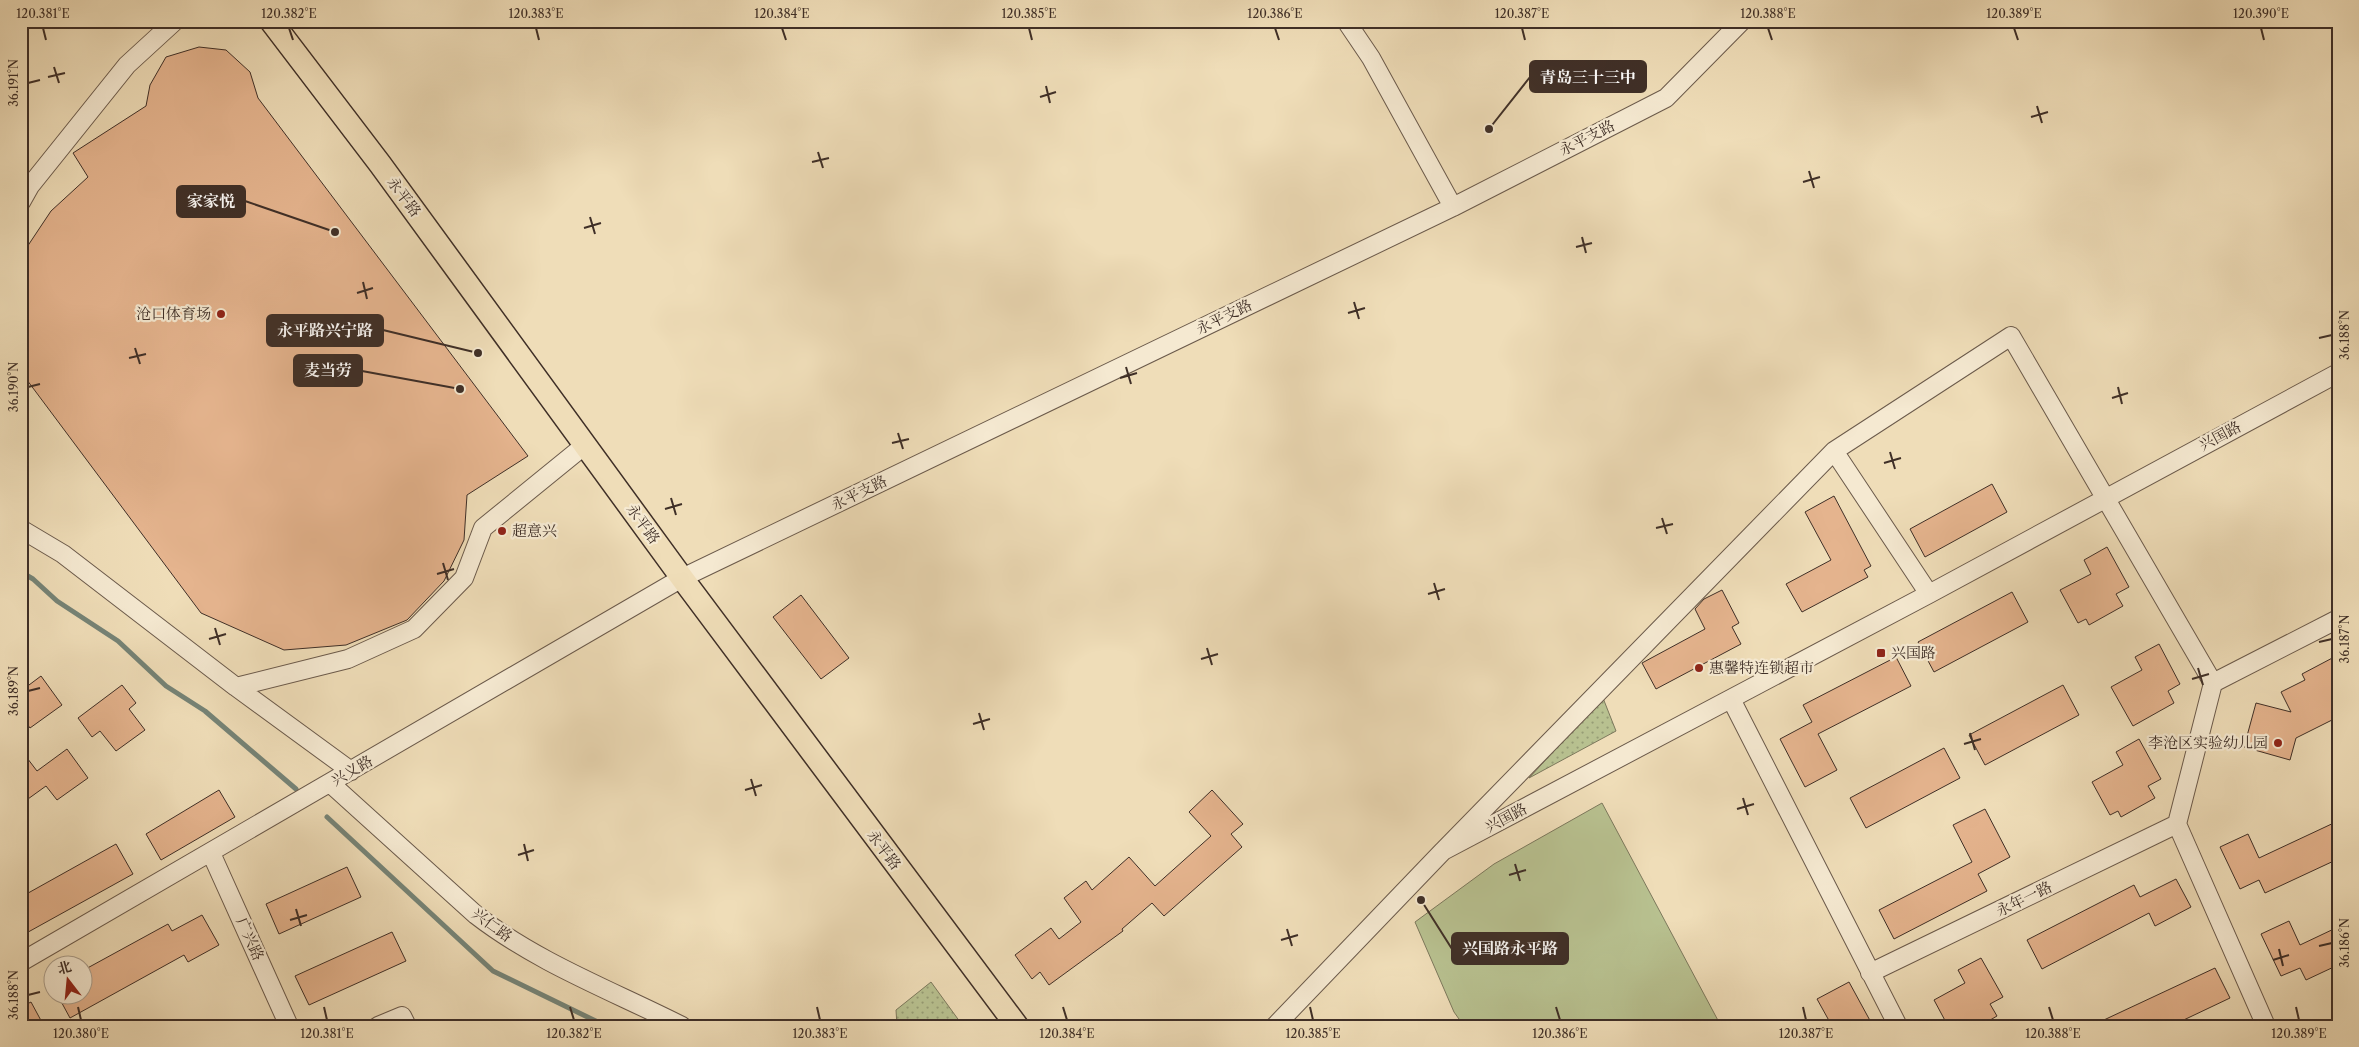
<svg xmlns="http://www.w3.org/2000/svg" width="2359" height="1047" font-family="'Libre Caslon Text','Noto Serif SC',serif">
  <defs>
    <pattern id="grass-dots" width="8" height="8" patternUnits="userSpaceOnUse" patternTransform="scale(1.25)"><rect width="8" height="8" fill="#b8c190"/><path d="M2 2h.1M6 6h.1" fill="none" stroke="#979d76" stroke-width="1.8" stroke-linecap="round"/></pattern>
  </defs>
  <rect width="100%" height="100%" fill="#efddb8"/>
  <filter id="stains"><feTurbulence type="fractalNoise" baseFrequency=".004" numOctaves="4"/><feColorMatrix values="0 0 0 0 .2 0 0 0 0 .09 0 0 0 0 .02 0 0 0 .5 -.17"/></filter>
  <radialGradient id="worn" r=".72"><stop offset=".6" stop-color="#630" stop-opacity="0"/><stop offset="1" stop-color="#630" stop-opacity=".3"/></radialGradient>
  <path fill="url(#grass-dots)" stroke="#7c785c" d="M1603 698 1616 731 1529 778Z
    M931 982 963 1026H897L896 1010Z"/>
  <path fill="#b8c190" stroke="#7c785c" d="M1602 803 1721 1026H1464L1454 1012 1415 922 1494 864Z"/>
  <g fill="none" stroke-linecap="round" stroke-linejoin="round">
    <path stroke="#768477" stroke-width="5" d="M21 572 33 579 57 601 118 641 166 686 205 711 296 789
      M327 817 493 971 606 1026"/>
  </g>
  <path fill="#e5b48e" stroke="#3f2f27" d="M199 47 226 50 250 72 258 98 528 456 467 495 464 540 444 581 407 620 346 645 284 650 201 613 21 372V256L51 211 88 177 73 153 146 106 150 85 166 57Z
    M1992 484 2007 512 1925 557 1910 529Z
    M1834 496 1871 566 1864 570 1868 577 1802 612 1786 584 1831 560 1805 512Z
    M2107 547 2129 587 2116 594 2123 606 2089 625 2086 619 2078 623 2060 590 2091 574 2084 560Z
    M1722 590 1739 623 1732 627 1741 644 1656 689 1642 663 1705 629 1695 609 1704 599Z
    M2012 592 2028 622 1934 672 1918 642Z
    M801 595 849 658 821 679 773 617Z
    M2159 644 2180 684 2168 691 2174 703 2133 726 2111 687 2142 670 2135 657Z
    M2338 655V717L2296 738 2290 760 2244 747 2256 703 2291 712 2281 692 2305 680 2302 674Z
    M1896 657 1911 686 1818 734 1837 770 1805 787 1780 739 1812 722 1803 705Z
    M41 676 62 705 30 728 21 716V691Z
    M122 685 136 703 129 709 145 730 116 751 100 731 92 737 78 718Z
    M2063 685 2079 715 1985 765 1969 735Z
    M2139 739 2161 779 2148 786 2155 798 2121 817 2118 811 2110 815 2092 782 2123 765 2116 752Z
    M1944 748 1960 778 1866 828 1850 798Z
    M67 749 88 778 57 800 46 786 21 804V750L37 771Z
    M219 790 235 817 161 860 146 834Z
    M1212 790 1243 824 1231 834 1242 847 1164 916 1152 903 1122 929 1123 931 1049 985 1040 972 1032 979 1015 955 1051 928 1059 939 1081 922 1064 898 1086 881 1092 890 1129 857 1155 886 1211 836 1189 812Z
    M1985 809 2010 857 1978 874 1987 891 1894 939 1879 910 1972 862 1953 825Z
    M2338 821V859L2265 893 2259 880 2240 889 2220 847 2248 834 2259 858Z
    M116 844 133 874 21 936V897Z
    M347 867 361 897 279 934 266 904Z
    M2176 879 2191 907 2155 926 2149 913 2042 969 2027 940 2134 885 2140 897Z
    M202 915 219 945 188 962 184 955 70 1018 57 994H82V971L168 924 172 931Z
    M2289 921 2300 945 2338 927V965L2306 980 2300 968 2281 976 2261 934Z
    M392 932 406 961 309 1005 295 976Z
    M1981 958 2003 997 1990 1004 1997 1016 1980 1026H1948L1934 1000 1965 983 1958 970Z
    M2215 968 2230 998 2171 1026H2091Z
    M1849 982 1873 1026H1832L1817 999Z
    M31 1002 44 1026H21V1007Z"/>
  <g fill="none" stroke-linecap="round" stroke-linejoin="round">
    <defs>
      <path id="minor" d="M1346 21 1371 58 1453 207
        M21 202 30 186 127 65 175 21
        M1834 451 1929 594
        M21 529 63 554 236 687 351 771
        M2213 683 2338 619
        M236 687 348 659 414 629 464 578 483 528 585 445
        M1731 699 1898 1026
        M330 783 476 915C538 963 613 991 682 1026
        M1443 851 1834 451 2011 336 2213 683 2177 824 2266 1026
        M211 853 289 1026
        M21 962 682 578 1453 207 1666 98 1742 21
        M1870 973 2177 824
        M378 1026 402 1016 407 1026
        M1275 1026 1443 851 1929 594 2338 373"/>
      <path id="major" d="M271 21 380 164 682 578 1017 1026"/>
    </defs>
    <use href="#minor" stroke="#6b5a4b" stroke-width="20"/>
    <use href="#major" stroke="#3f2f27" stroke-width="25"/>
    <use href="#minor" stroke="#f5e9d1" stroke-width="18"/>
    <use href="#major" stroke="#efddb8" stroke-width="22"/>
  </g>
  <path fill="none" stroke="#3f2f27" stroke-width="2" d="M43 28 46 40M289 28 293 40M536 28 539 40M782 28 786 40M1029 28 1032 40M1275 28 1279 40M1522 28 1525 40M1768 28 1772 40M2014 28 2018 40M2261 28 2264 40M54 67 59 83M48 77 65 73M28 83 40 80M1046 86 1050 103M1040 97 1056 92M2037 106 2042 123M2031 117 2048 112M818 152 823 168M812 162 829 158M1809 171 1814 188M1803 182 1820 177M590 217 595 234M584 228 601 223M1582 237 1586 253M1576 247 1592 243M363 282 367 299M357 293 373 288M1354 302 1359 319M1348 313 1365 308M2319 338 2332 335M135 348 140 364M129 358 146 354M1126 367 1131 384M1120 378 1137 373M28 387 40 384M2118 387 2122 404M2112 398 2128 393M898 433 903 449M892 443 909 439M1890 452 1895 469M1884 463 1901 458M671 498 676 515M665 509 682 504M1662 518 1667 534M1656 528 1673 524M443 563 448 580M437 574 454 569M1434 583 1439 600M1428 594 1445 589M215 628 220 645M209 639 226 634M2319 642 2332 639M1207 648 1212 665M1201 659 1218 654M2198 668 2203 685M2192 679 2209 674M28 691 40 688M979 713 984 730M973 724 990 719M1970 733 1975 750M1964 744 1981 739M751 779 756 796M745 790 762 785M1743 798 1748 815M1737 809 1754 804M524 844 528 861M518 855 534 850M1515 864 1520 881M1509 875 1526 870M296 909 301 926M290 920 307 915M1287 929 1292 946M1281 940 1298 935M2319 946 2332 943M2279 949 2283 966M2273 960 2289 955M28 995 40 992M78 1007 81 1020M324 1007 327 1020M570 1007 574 1020M817 1007 820 1020M1063 1007 1067 1020M1310 1007 1313 1020M1556 1007 1560 1020M1803 1007 1806 1020M2049 1007 2053 1020M2296 1007 2299 1020"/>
  <g fill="#8f2418" stroke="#f5e9d1" stroke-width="2">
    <circle cx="221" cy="314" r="5"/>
    <circle cx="502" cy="531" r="5"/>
    <rect x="1876" y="648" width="10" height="10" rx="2.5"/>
    <circle cx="1699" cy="668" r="5"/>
    <circle cx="2278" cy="743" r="5"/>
  </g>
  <g text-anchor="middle" stroke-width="4.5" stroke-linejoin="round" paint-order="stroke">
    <g font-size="15" fill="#3f2f27" stroke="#f5e9d1">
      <text transform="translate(1587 138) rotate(-27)" y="5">永平支路</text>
      <text transform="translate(404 197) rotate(53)" y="5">永平路</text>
      <text transform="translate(1224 317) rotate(-26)" y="5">永平支路</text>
      <text transform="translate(2220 436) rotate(-28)" y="5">兴国路</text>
      <text transform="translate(859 493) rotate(-26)" y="5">永平支路</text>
      <text transform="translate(643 524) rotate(54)" y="5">永平路</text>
      <text transform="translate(352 771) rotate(-30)" y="5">兴义路</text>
      <text transform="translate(1506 818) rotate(-28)" y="5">兴国路</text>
      <text transform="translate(884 850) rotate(53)" y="5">永平路</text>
      <text transform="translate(2024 899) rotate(-26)" y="5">永年一路</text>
      <text transform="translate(492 925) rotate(36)" y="5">兴仁路</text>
      <text transform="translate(250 939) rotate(66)" y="5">广兴路</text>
    </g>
    <g font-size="15" fill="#3f2f27" stroke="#f5e9d1" text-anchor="start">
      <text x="211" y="319" text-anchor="end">沧口体育场</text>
      <text x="512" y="536">超意兴</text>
      <text x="1891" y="658">兴国路</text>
      <text x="1709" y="673">惠馨特连锁超市</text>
      <text x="2268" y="748" text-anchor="end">李沧区实验幼儿园</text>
    </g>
  </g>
  <path fill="none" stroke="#3f2f27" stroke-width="2" d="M1489 129L1530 77M335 232L245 201M478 353L383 330M460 389L362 371M1421 900L1452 949"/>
  <g fill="#3f2f27" stroke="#f5e9d1" stroke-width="2">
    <circle cx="1489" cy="129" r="5"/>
    <circle cx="335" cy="232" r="5"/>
    <circle cx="478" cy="353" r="5"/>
    <circle cx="460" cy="389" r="5"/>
    <circle cx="1421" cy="900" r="5"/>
  </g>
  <g fill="#3f2f27" stroke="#3f2f27" stroke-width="2">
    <rect x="1530" y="61" width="116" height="31" rx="5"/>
    <rect x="177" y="186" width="68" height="31" rx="5"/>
    <rect x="267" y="315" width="116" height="31" rx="5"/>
    <rect x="294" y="355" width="68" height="31" rx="5"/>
    <rect x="1452" y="933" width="116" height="31" rx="5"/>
  </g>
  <g font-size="16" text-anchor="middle" font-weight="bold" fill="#fff">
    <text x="1588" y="83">青岛三十三中</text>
    <text x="211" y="207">家家悦</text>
    <text x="325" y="336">永平路兴宁路</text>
    <text x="328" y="376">麦当劳</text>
    <text x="1510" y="954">兴国路永平路</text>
  </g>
  <rect width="2359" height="1047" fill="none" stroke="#efddb8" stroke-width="55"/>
  <g transform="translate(68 980) rotate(344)"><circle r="24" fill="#f5e9d1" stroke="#ac9f8d"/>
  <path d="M0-4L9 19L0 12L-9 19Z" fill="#8f2418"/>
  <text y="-8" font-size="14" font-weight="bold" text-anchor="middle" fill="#3f2f27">北</text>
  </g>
  <rect x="28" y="28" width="2304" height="992" fill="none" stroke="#3f2f27" stroke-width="2"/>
  <g font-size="12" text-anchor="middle" fill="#3f2f27">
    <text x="43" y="18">120.381°E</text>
    <text x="289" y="18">120.382°E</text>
    <text x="536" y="18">120.383°E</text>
    <text x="782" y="18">120.384°E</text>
    <text x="1029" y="18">120.385°E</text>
    <text x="1275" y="18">120.386°E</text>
    <text x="1522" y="18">120.387°E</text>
    <text x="1768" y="18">120.388°E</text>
    <text x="2014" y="18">120.389°E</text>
    <text x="2261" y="18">120.390°E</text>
    <text transform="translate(14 83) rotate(-90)" y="4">36.191°N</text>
    <text transform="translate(2345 335) rotate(-90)" y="4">36.188°N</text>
    <text transform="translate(14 387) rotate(-90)" y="4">36.190°N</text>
    <text transform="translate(2345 639) rotate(-90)" y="4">36.187°N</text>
    <text transform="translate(14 691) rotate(-90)" y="4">36.189°N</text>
    <text transform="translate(2345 943) rotate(-90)" y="4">36.186°N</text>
    <text transform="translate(14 995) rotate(-90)" y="4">36.188°N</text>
    <text x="81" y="1038">120.380°E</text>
    <text x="327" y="1038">120.381°E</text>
    <text x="574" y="1038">120.382°E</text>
    <text x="820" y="1038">120.383°E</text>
    <text x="1067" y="1038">120.384°E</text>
    <text x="1313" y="1038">120.385°E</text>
    <text x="1560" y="1038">120.386°E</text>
    <text x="1806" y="1038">120.387°E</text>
    <text x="2053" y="1038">120.388°E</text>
    <text x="2299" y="1038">120.389°E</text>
  </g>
  <rect width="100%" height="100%" filter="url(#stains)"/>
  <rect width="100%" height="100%" fill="url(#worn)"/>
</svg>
